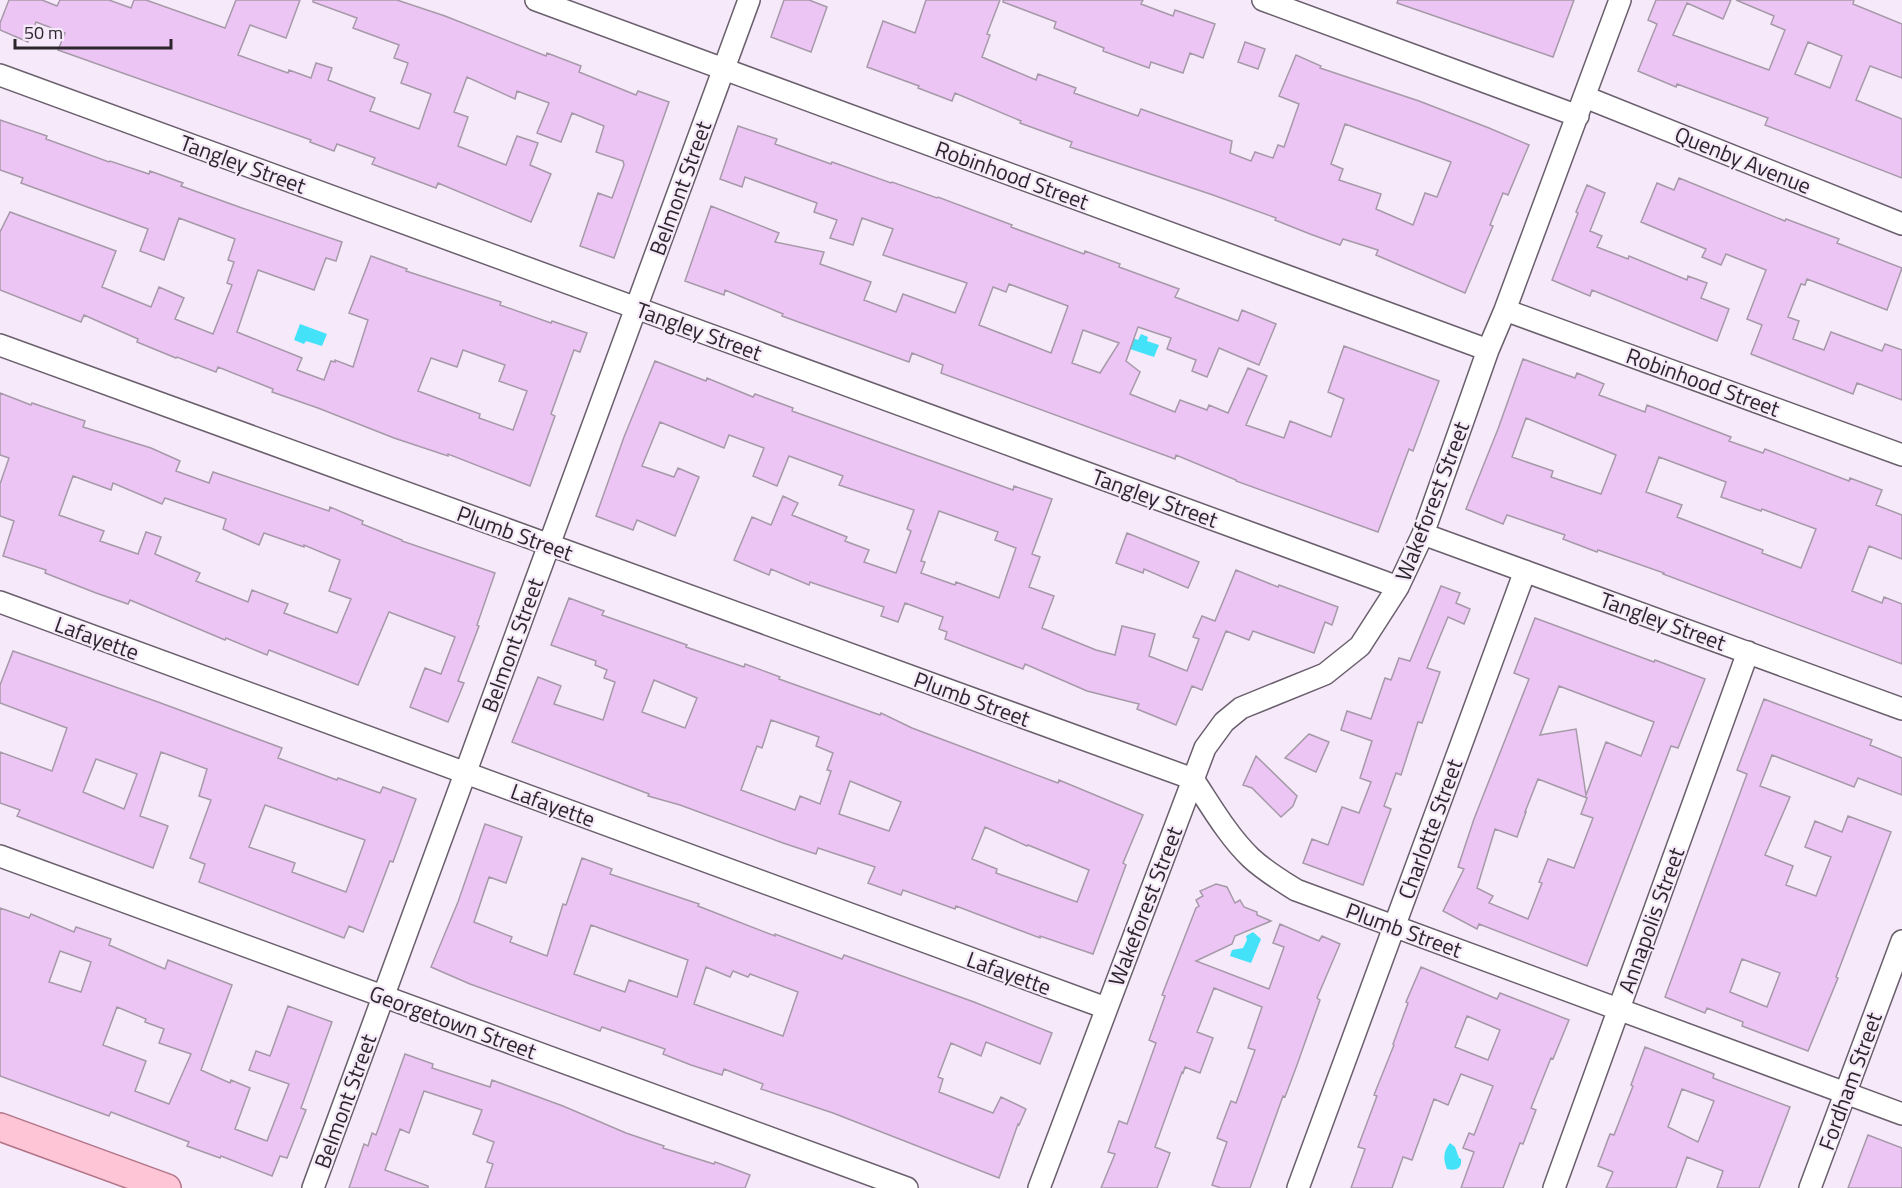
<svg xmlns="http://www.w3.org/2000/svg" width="1902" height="1188" font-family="'Titillium Web',sans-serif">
  <rect width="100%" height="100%" fill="#f6e9f9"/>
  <path fill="#44e2f8" d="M300 324 327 334 322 346 306 341 304 344 294 340Z
    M1122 334 1138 340 1141 334 1148 337 1147 341 1159 345 1154 357 1118 345Z
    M1253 932 1261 939 1251 963 1230 956 1232 950 1243 948 1247 940 1246 936Z
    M1450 1143 1455 1147 1459 1158 1461 1159C1462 1169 1456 1171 1447 1169 1443 1159 1443 1152 1450 1143Z"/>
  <path fill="#ecc5f5" stroke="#a69aa9" stroke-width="1.5" fill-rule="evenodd" d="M9 0H42L57 6 60 0H109L131 8 134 0H146L225 28 236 0H300L286 38 250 25 238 55 288 73 289 70 311 78 316 63 332 68 328 80 375 98 370 111 419 129 431 94 401 83 408 63 394 58 399 45 353 28 357 18 313 2V0H397L445 16 546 56 547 53 581 66 579 72 636 95 638 91 669 102 614 258 580 246 598 193 612 198 624 165 623 161 596 152 604 126 572 113 561 142 537 133 549 103 517 91 515 99 467 77 454 112 468 117 458 146 506 165 517 136 538 143 530 165 551 174 531 222 438 183 436 188 372 164 375 158 337 144 334 151 310 142 311 140 58 50 65 33 36 22 28 42 0 30V23Z
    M784 0H809L827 7 811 52 771 37Z
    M926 0H1000L987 34 990 35 982 57 1036 80 1038 74 1076 88 1074 93 1138 116 1141 109 1232 141 1230 153 1251 161 1255 152 1273 158 1278 145 1284 147 1299 104 1279 96 1296 55 1321 66 1320 68 1419 101 1489 128 1529 145 1508 195 1503 193 1490 225 1493 226 1465 293 1376 255 1378 250 1343 239 1340 245 1310 234 1275 220 1276 218 1213 195 1070 147 1072 142 1020 123 1021 121 955 93 952 101 918 88 919 86 867 67 883 21 915 33ZM1345 124 1451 162 1437 197 1425 193 1413 225 1376 209 1381 194 1339 180 1343 169 1331 164Z
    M1003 0H1143L1141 4 1173 16 1175 10 1215 24 1203 58 1190 53 1183 73 1151 62 1149 68 1103 51 1104 48 1054 28 1056 22 1003 2Z
    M1398 0H1574L1553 57 1397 3Z
    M1656 0H1731L1723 19 1687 3 1673 35 1769 70 1785 30 1771 24 1774 16 1736 0H1854L1853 4 1902 24V78L1870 66 1856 100 1902 119V178L1765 125 1768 118 1677 84 1676 87 1638 71 1657 24 1648 20ZM1808 42 1842 56 1830 88 1795 74Z
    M1245 42 1265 49 1258 69 1238 62Z
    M0 120 47 136 46 139 109 162 110 161 149 174 150 171 183 183 181 186 242 208 342 242 336 261 326 258 314 290 258 270 237 332 302 358 297 370 324 380 331 361 335 362V360L353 367 368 320 349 313 371 256 407 269 406 271 501 302 500 305 551 323 552 321 587 333 580 352 574 350 551 414 555 416 530 486 448 454V456L394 438 318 408 272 392 273 389 218 367 216 372 177 357 176 358 137 342 138 339 84 315 81 322 0 290V232L10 212 116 251 102 287 151 307 159 287 184 298 175 319 213 334 232 285 227 283 234 262 228 260 235 239 179 218 164 260 140 251 148 229 21 183 23 178 0 170ZM463 350 505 365 499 381 527 391 513 430 479 418 480 414 418 391 431 358 457 367Z
    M738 126 777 139 775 144 831 164 832 162 891 183 892 182 937 198 938 197 1012 225 1011 227 1084 254 1085 251 1120 264 1119 267 1179 289 1175 297 1238 321 1242 310 1276 324 1259 365 1219 348 1207 377 1192 371 1196 360 1167 349 1171 338 1138 327 1126 361 1140 372 1130 394 1175 412 1180 400 1207 410 1209 405 1228 413 1248 368 1267 376 1246 425 1284 438 1290 421 1331 437 1344 399 1328 392 1344 346 1439 381 1413 451 1409 449 1378 532 1236 481V480L1176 455 1175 459 941 373 943 365 912 353 909 362 782 316 783 314 725 290 724 295 685 281 711 206 779 233 775 242 824 252 820 264 871 282 864 300 896 312 903 294 955 313 967 283 883 255 893 229 862 218 853 245 830 238 837 220 814 212 817 203 745 177 742 187 720 179ZM1009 284 1068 306 1051 353 979 325 993 287 1006 292ZM1083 330 1119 343 1100 373 1072 363Z
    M1679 178 1785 221 1786 219 1839 239 1837 243 1902 268 1887 310 1807 279 1805 285 1801 284 1788 317 1799 321 1793 339 1824 350 1831 332 1882 351 1885 344 1902 350V400L1857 383 1853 394 1751 354 1762 325 1747 319 1766 270 1726 254 1721 265 1702 257 1706 249 1641 222 1657 183 1674 190Z
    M1587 185 1605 193 1590 231 1602 236 1597 247 1628 259 1629 256 1687 280 1688 276 1707 283 1701 298 1729 309 1717 341 1592 290 1590 296 1552 280 1578 213 1576 212Z
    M1523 359 1575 378 1577 373 1604 384 1599 395 1645 412 1647 405 1731 437 1729 441 1763 453 1765 449 1849 481 1850 478 1882 490 1876 505 1902 515V559L1869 546 1852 591 1882 603 1884 597 1902 604V664L1663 574 1664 573 1598 550 1597 552 1563 539 1565 535 1507 515 1503 524 1466 509 1498 429ZM1526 418 1616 455 1601 494 1551 477 1553 471 1512 457ZM1659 457 1726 482 1721 497 1761 511 1762 509 1816 529 1801 568 1762 553 1763 550 1677 517 1682 505 1646 492Z
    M655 361 706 381 707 378 753 397 755 394 793 408 792 411 1013 490 1014 486 1052 499 1032 554 1040 557 1029 587 1054 596 1042 628 1096 650 1115 655 1122 626 1155 634 1149 656 1187 671 1199 639 1193 637 1202 616 1215 621 1236 570 1278 587 1279 585 1338 607 1332 625 1325 622 1314 653 1253 631 1249 640 1226 631 1202 690 1192 686 1176 725 1137 709 1139 704 1087 691 1025 664 1023 669 945 639 947 632 939 629 943 617 905 603 898 622 881 616 884 607 810 582 809 585 771 569 769 575 734 560 752 517 771 525 783 496 798 503 792 515 847 537 845 541 869 550 864 562 896 573 911 531 907 529 914 510 839 485 843 476 789 456 777 486 753 476 764 448 729 435 724 448 660 422 642 466 674 477 678 468 699 477 675 536 637 520 633 530 596 516 624 437ZM939 511 998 532 995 540 1016 548 999 598 956 582 955 585 921 573 925 562 921 561Z
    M0 393 31 405 32 403 85 421 83 427 151 448 180 461 176 471 209 483 213 472 329 511 330 507 363 521 362 524 402 540V541L495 573 477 625 479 626 458 681 464 683 448 722 410 707 425 668 441 674 455 637 389 612 358 685 269 650 267 655 226 638 225 640 130 600 128 604 96 593 45 573 46 570 3 556 14 521 0 516V484L9 458 0 455ZM73 476 111 490 113 483 162 504 165 498 226 519 223 529 259 545 264 533 304 547V545L340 560 329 591 351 599 337 633 284 613 288 604 252 590 248 602 196 581 200 573 155 554 161 537 146 532 138 554 100 541 104 531 59 515Z
    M1127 533 1199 562 1188 588 1144 569 1143 573 1116 563Z
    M1441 586 1460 593 1456 603 1470 609 1464 624 1448 617 1427 668 1440 672 1422 723 1418 722 1401 775 1396 773 1384 806 1391 809 1363 885 1303 863 1312 839 1328 845 1342 807 1359 813 1371 782 1360 778 1372 741 1341 730 1347 711 1371 719 1385 678 1391 680 1399 658 1410 661Z
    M569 598 604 611 602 615 687 645 686 647 744 667 745 664 780 677 779 679 880 715 881 713 912 728 1058 783 1059 780 1143 815 1123 863 1126 865 1093 954 1040 936V938L956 906 955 909 903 890 901 895 868 883 875 867 818 848 816 854 783 843 680 805 648 796 649 794 512 742 538 677 561 686 554 704 603 720 615 682 604 678 607 670 595 665 596 661 551 645ZM654 680 697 698 685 728 642 712ZM771 720 819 737 816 746 833 753 827 770 831 771 820 804 800 796 795 810 741 790 757 746 762 748ZM850 781 901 802 889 831 839 814ZM985 827 1027 846 1028 845 1089 870 1077 902 996 873 997 869 972 859Z
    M1535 618 1654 662 1655 660 1705 679 1678 748 1671 746 1587 966 1479 924 1477 929 1443 911 1464 869 1458 867 1474 819 1529 679 1514 673ZM1559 686 1654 722 1641 756 1606 742 1586 795 1576 729 1540 735ZM1538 779 1587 798 1581 814 1593 818 1574 868 1548 859 1539 882 1542 883 1528 919 1489 903 1493 896 1477 888 1495 829 1517 837 1526 812H1525Z
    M13 651 158 702 282 748 278 758 337 780 338 778 380 793 383 787 416 799 393 862 390 861 363 932 349 926 344 938 199 882 205 864 190 858 211 800 199 796 207 769 161 752 140 816 168 826 153 868 17 816 20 810 0 803V752L52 771 67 728 0 703V685ZM96 759 137 774 124 809 83 792ZM265 805 365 840 346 892 292 872 295 863 249 847Z
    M1764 699 1872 740 1870 745 1902 758V795L1858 778 1854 787 1772 755 1760 786 1790 797 1765 855 1793 866 1786 885 1816 896 1831 857 1805 847 1815 821 1842 832 1848 816 1891 832 1836 977 1838 978 1808 1051 1742 1026 1743 1022 1707 1008 1705 1013 1665 997 1747 774 1737 770ZM1742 959 1780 973 1767 1007 1730 992Z
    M1309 734 1329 742 1316 772 1285 758Z
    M1256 756 1297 796 1293 806 1281 817 1252 788 1243 785Z
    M485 824 522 837 506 883 489 877 474 922 512 937 510 942 547 956 563 904 566 905 582 858 612 869 610 874 699 904 698 906 775 936V934L842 959 844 955 974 1002 1052 1033 1040 1064 986 1042 981 1056 951 1043 938 1077 943 1079 939 1092 993 1113 1001 1097 1026 1109 1019 1125 1018 1124 999 1178 833 1113 761 1089 763 1084 724 1069 722 1075 691 1065 663 1054 665 1049 602 1027 600 1031 470 984 431 967 458 902ZM591 925 688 960 677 997 629 980 625 992 574 974ZM706 967 730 977 733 971 748 977 750 974 798 992 783 1036 694 1004Z
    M1216 884 1227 887 1235 903 1240 900 1244 907 1257 912V915L1271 921 1235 936 1232 944 1196 961 1269 989 1284 947 1273 943 1280 924 1319 941 1322 936 1340 944 1317 998 1320 1000 1297 1065 1285 1097 1283 1096 1250 1188H1221L1212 1185 1227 1142 1217 1138 1231 1101 1236 1103 1255 1050 1248 1048 1262 1007 1214 988 1197 1032 1213 1038 1200 1073 1185 1067 1183 1073 1182 1072 1155 1147 1170 1153 1157 1188H1101L1115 1154 1108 1152 1119 1121 1127 1124 1156 1043 1149 1040 1165 996 1162 995 1196 908 1199 906 1196 900 1203 896 1200 891Z
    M0 908 29 918 31 914 74 932 76 927 111 939 109 945 165 969 168 960 232 985 201 1070 230 1083 231 1080 250 1088 235 1129 267 1141 289 1084 249 1070 256 1051 270 1056 288 1006 332 1022 301 1108 306 1110 287 1158 280 1156 272 1176 221 1156 220 1158 187 1146 189 1142 111 1112 109 1116 0 1076ZM60 951 91 962 81 992 49 982ZM117 1007 146 1019 145 1022 164 1029 159 1043 191 1054 169 1104 135 1091 146 1061 103 1045Z
    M1421 967 1497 999 1500 993 1569 1020 1553 1059 1551 1058 1531 1108 1536 1110 1523 1144 1520 1143 1503 1188H1461L1474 1152 1463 1148 1469 1133 1474 1135 1493 1086 1461 1074 1448 1105 1434 1099 1412 1160 1403 1157 1392 1188H1351L1365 1149 1358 1147 1377 1096 1374 1095 1394 1045 1393 1044 1408 1003 1406 1002ZM1467 1016 1500 1030 1488 1060 1455 1047Z
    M1645 1047 1714 1074 1713 1078 1790 1107 1759 1188H1717L1723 1171 1687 1157 1676 1188H1606L1613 1172 1598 1166 1610 1134 1614 1135 1633 1086 1631 1085ZM1682 1089 1714 1101 1698 1142 1668 1127Z
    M405 1054 433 1064 432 1068 490 1087 492 1080 563 1106 626 1133 664 1146 663 1148 714 1164 715 1162 750 1175 745 1188H485L493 1164 487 1162 494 1142 473 1134 482 1110 424 1091 409 1133 400 1129 385 1170 428 1186V1188H349L364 1144 368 1146 372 1133 376 1135Z
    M1868 1135 1902 1148V1188H1848Z"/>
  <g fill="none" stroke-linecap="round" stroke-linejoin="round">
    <defs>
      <path id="minor" d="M536 0 1488 350
        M1263 0 1578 116
        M0 75 1398 587
        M1585 97 1902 224
        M1505 310 1902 455
        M0 345 1193 779C1211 806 1228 836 1251 858 1265 871 1280 880 1296 890L1902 1114
        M1423 534 1902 709
        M0 602 1106 1008
        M0 856 907 1188
        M313 1188 749 0
        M1039 1188 1205 748 1224 722 1241 708 1325 674 1360 646 1398 587 1423 534 1488 350 1505 310 1620 0
        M1298 1188 1525 571
        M1554 1188 1748 652
        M1810 1188 1902 941"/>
      <path id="major" d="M0 1127 167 1188"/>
    </defs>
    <use href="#minor" stroke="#6a5f6d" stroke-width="24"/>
    <use href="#major" stroke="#b27488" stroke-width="30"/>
    <use href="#minor" stroke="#fff" stroke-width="21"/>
    <use href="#major" stroke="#fdc5d6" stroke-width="27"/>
  </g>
  <g text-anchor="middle" stroke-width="4.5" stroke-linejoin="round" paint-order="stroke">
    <g font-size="22" fill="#2b262c" stroke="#f6e9f9">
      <text transform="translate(1743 160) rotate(22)" y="8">Quenby Avenue</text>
      <text transform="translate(243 164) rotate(20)" y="8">Tangley Street</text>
      <text transform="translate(1012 175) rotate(20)" y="8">Robinhood Street</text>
      <text transform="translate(680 188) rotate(-70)" y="8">Belmont Street</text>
      <text transform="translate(699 331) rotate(20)" y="8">Tangley Street</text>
      <text transform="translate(1703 382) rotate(20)" y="8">Robinhood Street</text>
      <text transform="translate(1155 498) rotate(20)" y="8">Tangley Street</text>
      <text transform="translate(1432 501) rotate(-69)" y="8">Wakeforest Street</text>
      <text transform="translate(515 533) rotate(20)" y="8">Plumb Street</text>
      <text transform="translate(1663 621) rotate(20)" y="8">Tangley Street</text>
      <text transform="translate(97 638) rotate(20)" y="8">Lafayette</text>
      <text transform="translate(512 645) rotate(-70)" y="8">Belmont Street</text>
      <text transform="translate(972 699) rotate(20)" y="8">Plumb Street</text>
      <text transform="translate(553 805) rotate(20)" y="8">Lafayette</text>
      <text transform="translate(1430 829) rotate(-70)" y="8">Charlotte Street</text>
      <text transform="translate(1145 906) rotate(-69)" y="8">Wakeforest Street</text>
      <text transform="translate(1651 920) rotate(-70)" y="8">Annapolis Street</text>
      <text transform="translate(1404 930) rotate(20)" y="8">Plumb Street</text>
      <text transform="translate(1009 973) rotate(20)" y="8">Lafayette</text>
      <text transform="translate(453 1022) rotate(20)" y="8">Georgetown Street</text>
      <text transform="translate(1850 1081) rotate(-70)" y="8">Fordham Street</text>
      <text transform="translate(345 1101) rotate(-70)" y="8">Belmont Street</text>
    </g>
  </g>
  <path d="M15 39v9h156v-9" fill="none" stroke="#2b262c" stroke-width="3"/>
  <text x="24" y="39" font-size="18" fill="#2b262c" stroke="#f6e9f9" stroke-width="4.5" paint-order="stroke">50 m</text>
</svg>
